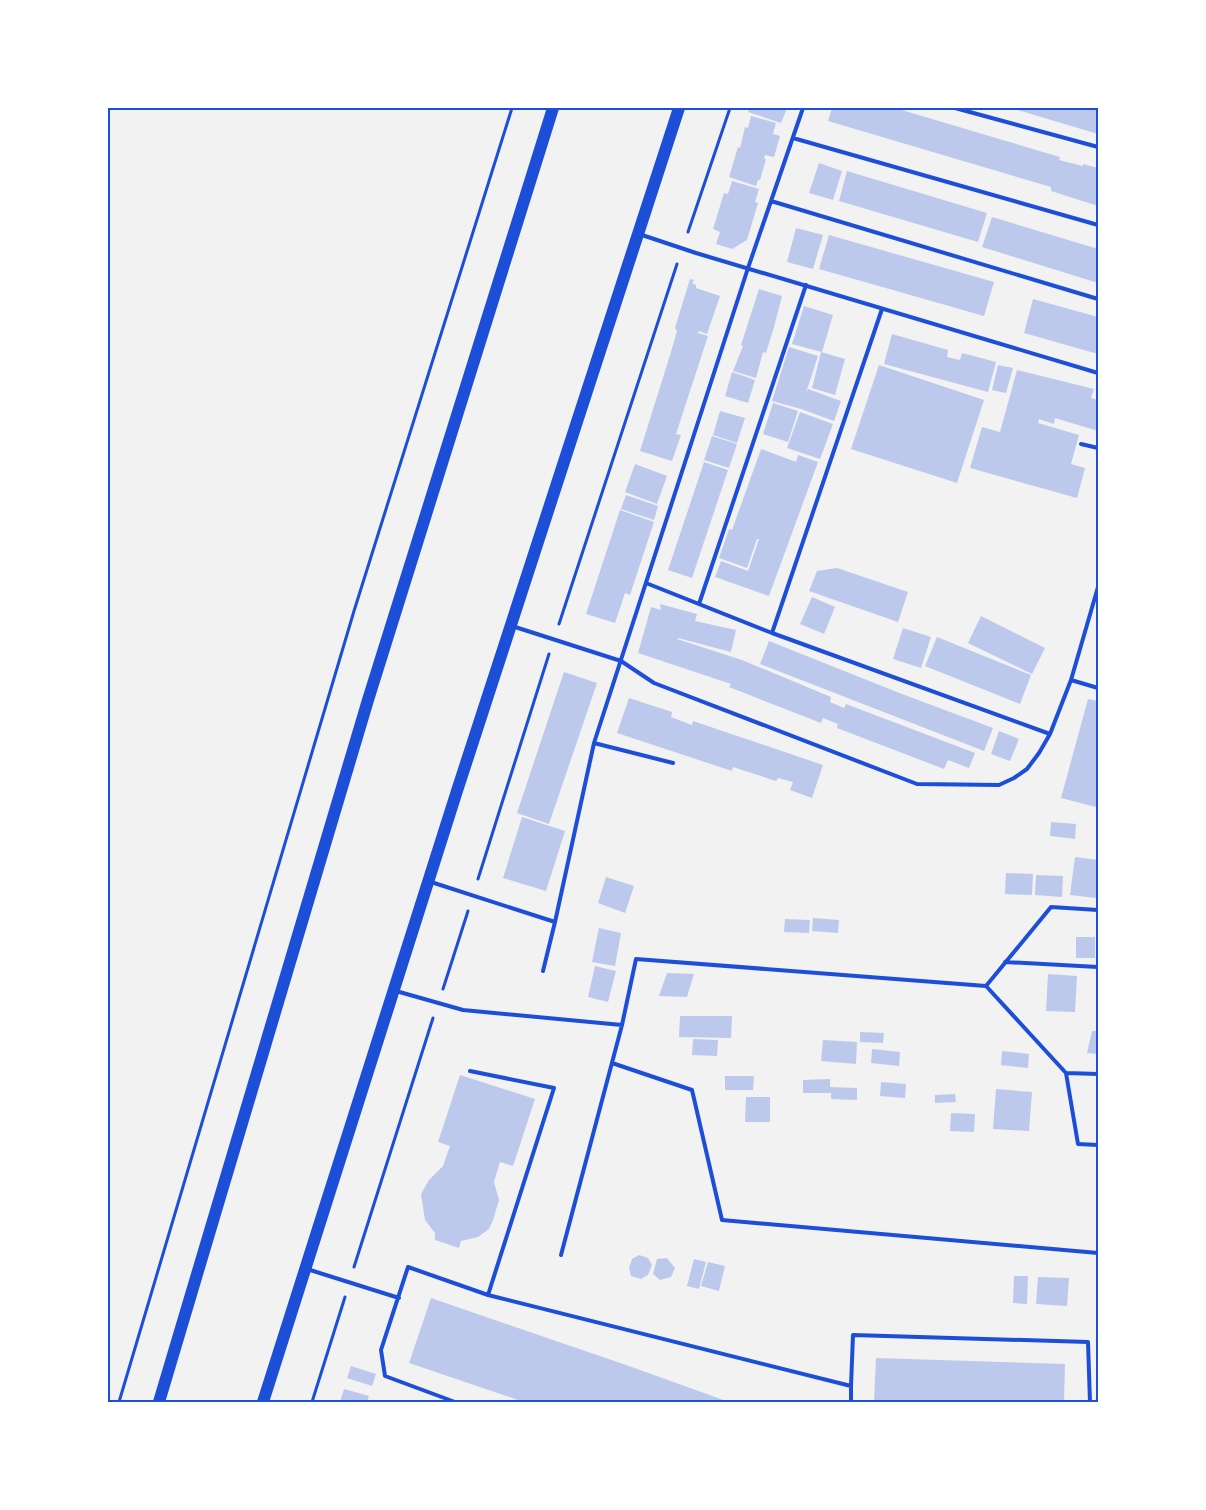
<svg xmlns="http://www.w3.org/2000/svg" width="1206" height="1510" font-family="Lato,sans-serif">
  <rect width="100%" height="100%" fill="#f2f2f2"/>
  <path fill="#bdc9ec" d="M750 108H787L781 123 748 112Z
    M832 108H895L1060 157 1059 160 1083 166V164L1098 168V206L1051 191V187L828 121Z
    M1011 108H1098V134Z
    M751 116 776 123 773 134 780 136 774 157 765 155 764 159H766L760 180H758L756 186 729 177 738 147 740 148 745 127 748 128Z
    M819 163 842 171 833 200 809 193Z
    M847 171 987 213 978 242 839 201Z
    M732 181 759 189 755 202 758 203 747 240 732 249 716 244 720 232 713 229 724 193 728 194Z
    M992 217 1098 249V283L982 247Z
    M796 228 823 235 813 269 787 262Z
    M829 235 994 282 984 316 819 269Z
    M690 279 694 280 692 283 696 285V288L720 296 707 334 699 331 698 333 708 336 676 434 681 435 672 461 640 451 671 352 677 331 675 328Z
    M759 289 782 296 774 327 766 353 763 352 756 378 733 371 743 346 741 345Z
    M1033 299 1098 317V354L1024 333Z
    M804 306 833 315 822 352 792 344Z
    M892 334 948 350 947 357 960 360 962 353 996 362 988 392 884 364Z
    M789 347 818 356 806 393 808 389 841 401 834 421 801 409 772 401Z
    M821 352 845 359 835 395 812 388Z
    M879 365 984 400 957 483 851 449Z
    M998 365 1013 368 1006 393 992 390Z
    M1017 370 1094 389 1091 398 1098 400V431L1055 418 1054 424 1039 419 1038 423 1079 435 1071 464 1085 468 1077 498 970 468 982 427 1000 432Z
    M732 372 755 380 748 403 725 396Z
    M773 403 798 411 788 442 763 434Z
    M720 411 745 418 737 443 713 435Z
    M800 412 833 424 820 459 787 448Z
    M712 436 737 444 729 468 704 460Z
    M761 449 796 462 798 455 818 462 769 596 715 577 721 561 748 571 759 539H757L747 568 719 558 729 529 732 530Z
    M704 462 728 470 692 578 668 570Z
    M635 464 667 476 657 504 625 492Z
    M626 495 658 506 654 520 621 509Z
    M620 510 654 522 630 595 625 593 615 623 586 614Z
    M837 568 908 592 898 622 809 591 817 571Z
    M812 597 835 607 824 634 800 624Z
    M660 604 697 614 695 621 736 630 731 652 678 638 677 639 742 660 831 697 830 702 844 708 846 704 975 753 969 768 948 760 944 769 837 728 838 724 823 718 821 723 729 687 731 684 638 653 651 607 661 610Z
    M981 616 1045 648 1032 674 968 643Z
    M903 628 931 637 921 668 893 659Z
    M937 637 1031 675 1020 704 925 666Z
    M769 641 902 694 993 728 984 751 760 664Z
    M564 672 597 683 549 824 517 813Z
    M629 698 672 712 671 717 692 725 693 721 823 765 812 798 790 790 793 782 778 778 776 781 733 767 732 771 617 733Z
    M1088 699 1098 701V797L1096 807 1061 798Z
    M999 731 1019 739 1010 761 991 754Z
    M522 817 565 831 546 891 503 878Z
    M1051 822 1076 824 1075 839 1050 836Z
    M1075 857 1098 860 1096 898 1070 895Z
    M1006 873 1033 874 1032 895 1005 894Z
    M1036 875 1063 876 1062 897 1035 895Z
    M606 877 634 886 625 913 598 903Z
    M813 918 839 920 838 933 812 931Z
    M785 919 810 920 809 933 784 932Z
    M599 928 621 933 615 966 592 962Z
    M1076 937H1095V958H1076Z
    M595 966 616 971 608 1002 588 997Z
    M667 973 694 974 687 997 659 996Z
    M1048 974 1077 976 1075 1012 1046 1011Z
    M680 1016H732L731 1038 679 1037Z
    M1092 1031H1098V1054L1087 1053Z
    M860 1032 884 1033 883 1043 860 1042Z
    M693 1039 718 1040 717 1056 692 1055Z
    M823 1040 857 1042 856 1064 821 1061Z
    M872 1049 900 1052 899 1066 871 1063Z
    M1002 1051 1029 1054 1028 1068 1001 1065Z
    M460 1075 535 1099 513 1166 500 1162 494 1182 499 1200 493 1220 489 1229 478 1237 461 1241 459 1248 435 1240V1233L425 1220 421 1194 429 1180 443 1166 450 1146 438 1142Z
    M725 1076H754L753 1090H725Z
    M830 1079V1087L857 1088V1100L831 1099V1093H803V1080Z
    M881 1082 906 1084 905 1098 880 1096Z
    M996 1089 1032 1092 1029 1131 993 1129Z
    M955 1094 956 1102 935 1103V1095Z
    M746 1097H770V1122H745Z
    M951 1113 975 1114 974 1132 950 1131Z
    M639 1255 648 1258 652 1265 648 1275 641 1279 631 1276 629 1268 632 1259Z
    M667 1258 675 1268 671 1277 660 1280 653 1274 657 1259Z
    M694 1259 706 1262 699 1289 687 1286Z
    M708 1262 725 1266 719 1291 701 1286Z
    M1014 1276H1028L1027 1304 1013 1303Z
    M1038 1277 1069 1278 1067 1306 1036 1304Z
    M431 1298 629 1366 729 1402H524L409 1363Z
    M876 1358 1065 1364 1064 1402H874Z
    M351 1366 376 1374 372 1386 347 1378Z
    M344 1389 369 1396 367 1402H340Z"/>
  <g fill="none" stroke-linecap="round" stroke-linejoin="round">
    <path stroke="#1d4ed8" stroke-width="3" d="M688 232 730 108
      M559 624 677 264
      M478 879 549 654
      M443 989 468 911
      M354 1267 433 1018
      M119 1402 354 611 512 108
      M312 1402 345 1297"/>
    <path stroke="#1d4ed8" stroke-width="4" d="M955 108 1098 147
      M793 138 1098 225
      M771 201 1098 299
      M639 234 696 253 1098 373
      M1081 444 1098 448
      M646 583 772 633 1050 734 1071 680 1098 587
      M699 604 806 285
      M512 626 621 661 654 683 917 784 999 785 1014 778 1027 769 1039 753 1050 734
      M772 633 882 309
      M1071 680 1098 688
      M594 743 673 763
      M431 882 555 922
      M1005 962 1098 967
      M543 971 555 922 594 743 748 268 803 108
      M986 986 1051 907 1098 910
      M396 991 463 1010 622 1025 561 1255
      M622 1025 636 959 986 986 1066 1073 1098 1074
      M612 1063 692 1090 722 1220 1098 1253
      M470 1071 554 1088 488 1295 851 1386V1402
      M1066 1073 1078 1144 1098 1145
      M307 1269 399 1298
      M851 1386 853 1335 1088 1342 1090 1402
      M455 1402 385 1376 381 1350 408 1267 488 1295"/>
    <path stroke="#1d4ed8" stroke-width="12" d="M159 1402 368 700 553 108
      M263 1402C399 970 537 538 679 108"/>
  </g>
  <rect width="1206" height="1510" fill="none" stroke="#ffffff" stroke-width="218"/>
  <rect x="109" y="109" width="988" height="1292" fill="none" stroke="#1d4ed8" stroke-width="2"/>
</svg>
